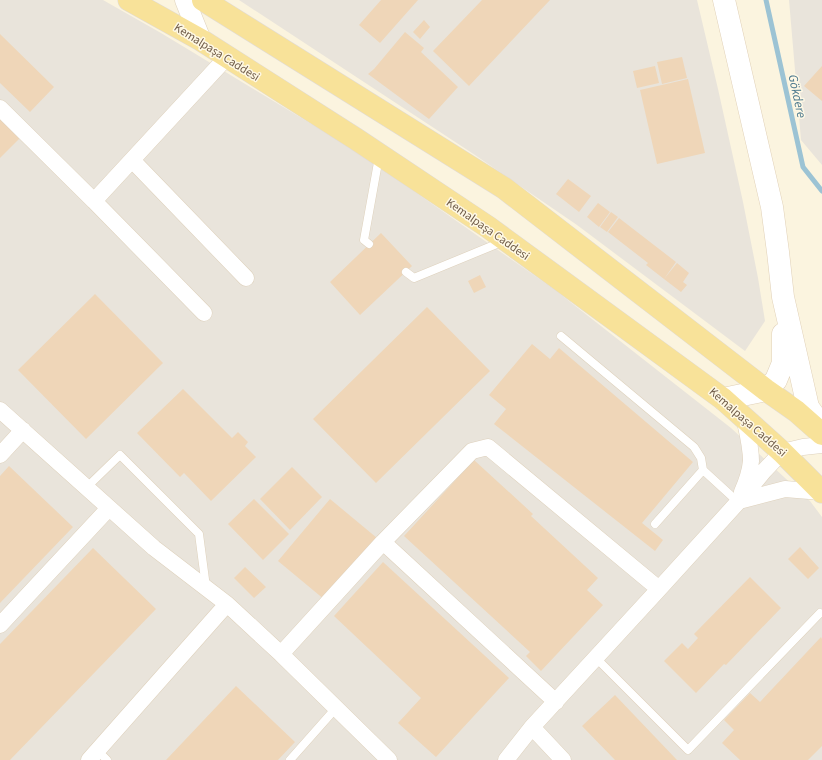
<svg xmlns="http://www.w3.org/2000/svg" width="822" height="760" font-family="'Source Sans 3',sans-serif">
  <rect width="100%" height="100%" fill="#fbf4df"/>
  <path fill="#e9e4db" d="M0 0H103L161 33 361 154 555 290 731 428 810 501 822 517V760H0Z
    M239 0H697L718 89 743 202 758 278 765 321 745 351 577 225 475 155Z
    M789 0H822V165L801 140Z"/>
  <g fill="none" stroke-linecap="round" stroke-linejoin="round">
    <path stroke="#9cc3d4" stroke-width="5" d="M766 0 803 167 822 191"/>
  </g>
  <path fill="#efd6b8" d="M381 0H418L380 43 359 25Z
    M482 0H550L469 86 433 51Z
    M424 20 430 27 420 39 413 32Z
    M405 32 424 48 421 52 458 87 429 119 368 74 374 69Z
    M0 34 54 87 30 112 0 83Z
    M682 57 687 78 662 84 657 62Z
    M655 66 659 83 637 88 633 71Z
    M822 66V101L804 86Z
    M688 79 705 153 657 164 640 90Z
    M0 116 21 137 0 158Z
    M568 179 591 196 579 212 556 194Z
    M598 203 610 212 599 227 587 217Z
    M611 212 618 217 607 232 600 227Z
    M619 218 676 262 664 279 646 265 648 263 608 232Z
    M381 233 412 266 360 315 330 282Z
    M677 263 689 273 683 282 687 285 681 292 664 279Z
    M480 275 486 287 474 293 468 281Z
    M95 294 163 363 86 439 18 370Z
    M427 307 490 371 376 483 313 419Z
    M532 344 550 359 559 348 693 462 642 523 663 540 655 551 494 424 506 409 489 395Z
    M183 389 232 438 238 432 248 442 245 446 256 457 211 501 184 473 180 477 137 433Z
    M474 460 533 514 531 516 598 578 587 590 603 605 541 671 526 656 530 652 404 536Z
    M9 466 73 527 0 603V476Z
    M292 467 322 497 290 530 260 499Z
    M254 499 289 534 263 560 228 524Z
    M330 499 377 538 325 600 278 561Z
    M800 547 819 568 808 579 788 559Z
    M93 548 156 609 10 760H0V644Z
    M383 562 509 678 436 757 398 723 421 698 334 616Z
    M245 567 266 587 254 598 234 578Z
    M750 577 781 608 726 665 724 664 696 693 664 661 682 643 688 649 698 638 694 634Z
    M821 637 822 639V746L808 760H740L722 743 734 730 724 720 750 693 760 702Z
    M236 686 295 742 278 760H166Z
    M615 695 677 760H615L582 726Z"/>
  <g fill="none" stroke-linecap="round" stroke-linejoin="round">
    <defs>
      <path id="service" d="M369 244 364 240 379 157
        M406 272 414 278 504 241
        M561 336 694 447 701 458 703 470 655 524
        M703 470 738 502
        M87 487 120 455 199 534 206 587
        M596 658 688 750 820 613
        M98 751 107 760
        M290 760 336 708"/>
      <path id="minor" d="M0 108 94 201
        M132 160 246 278
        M204 313 94 201 227 57
        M0 410 154 548 227 604 281 654 389 760
        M0 455 23 430
        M742 492C746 483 750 471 751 461 751 446 747 431 744 417
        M739 501 785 489 822 492
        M383 542 556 702
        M0 625 109 508
        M281 654 383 542 472 451 488 447 659 589
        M532 727 563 760
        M89 760 227 604
        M506 760 532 727 659 589 739 501 764 471 782 452 803 447 822 445"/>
      <path id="tertiary" d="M185 0 201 40"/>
      <path id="secondary" d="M724 0 772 207 778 252 783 297 808 407 822 427
        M723 399 766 390 776 380 783 363V334"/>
      <path id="primary" d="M129 0 201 40 356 139 488 227 723 399 782 452 822 492
        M203 0 504 188 766 390 796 411 822 434"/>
    </defs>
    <use href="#service" stroke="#ded1bc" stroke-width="9"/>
    <use href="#minor" stroke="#ded1bc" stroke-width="17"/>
    <use href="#tertiary" stroke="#ded1bc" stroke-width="21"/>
    <use href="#secondary" stroke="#e0d0b7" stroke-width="23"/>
    <use href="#primary" stroke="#e0dbd7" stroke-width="23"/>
    <use href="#service" stroke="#fff" stroke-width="8"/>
    <use href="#minor" stroke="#fff" stroke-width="16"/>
    <use href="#tertiary" stroke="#fff" stroke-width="20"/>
    <use href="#secondary" stroke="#fff" stroke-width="22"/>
    <use href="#primary" stroke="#f8e299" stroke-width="22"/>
  </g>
  <g text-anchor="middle" stroke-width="3" stroke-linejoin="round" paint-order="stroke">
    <g font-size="12" fill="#705c48" stroke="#fef8e5">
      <text transform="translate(217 52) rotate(32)" y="4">Kemalpaşa Caddesi</text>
      <text transform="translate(488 229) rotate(35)" y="4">Kemalpaşa Caddesi</text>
      <text transform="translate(748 422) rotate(41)" y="4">Kemalpaşa Caddesi</text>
    </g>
    <g font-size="13" font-style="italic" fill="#46748a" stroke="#fef8e5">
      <text transform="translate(798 96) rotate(78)" y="5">Gökdere</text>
    </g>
  </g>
</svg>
